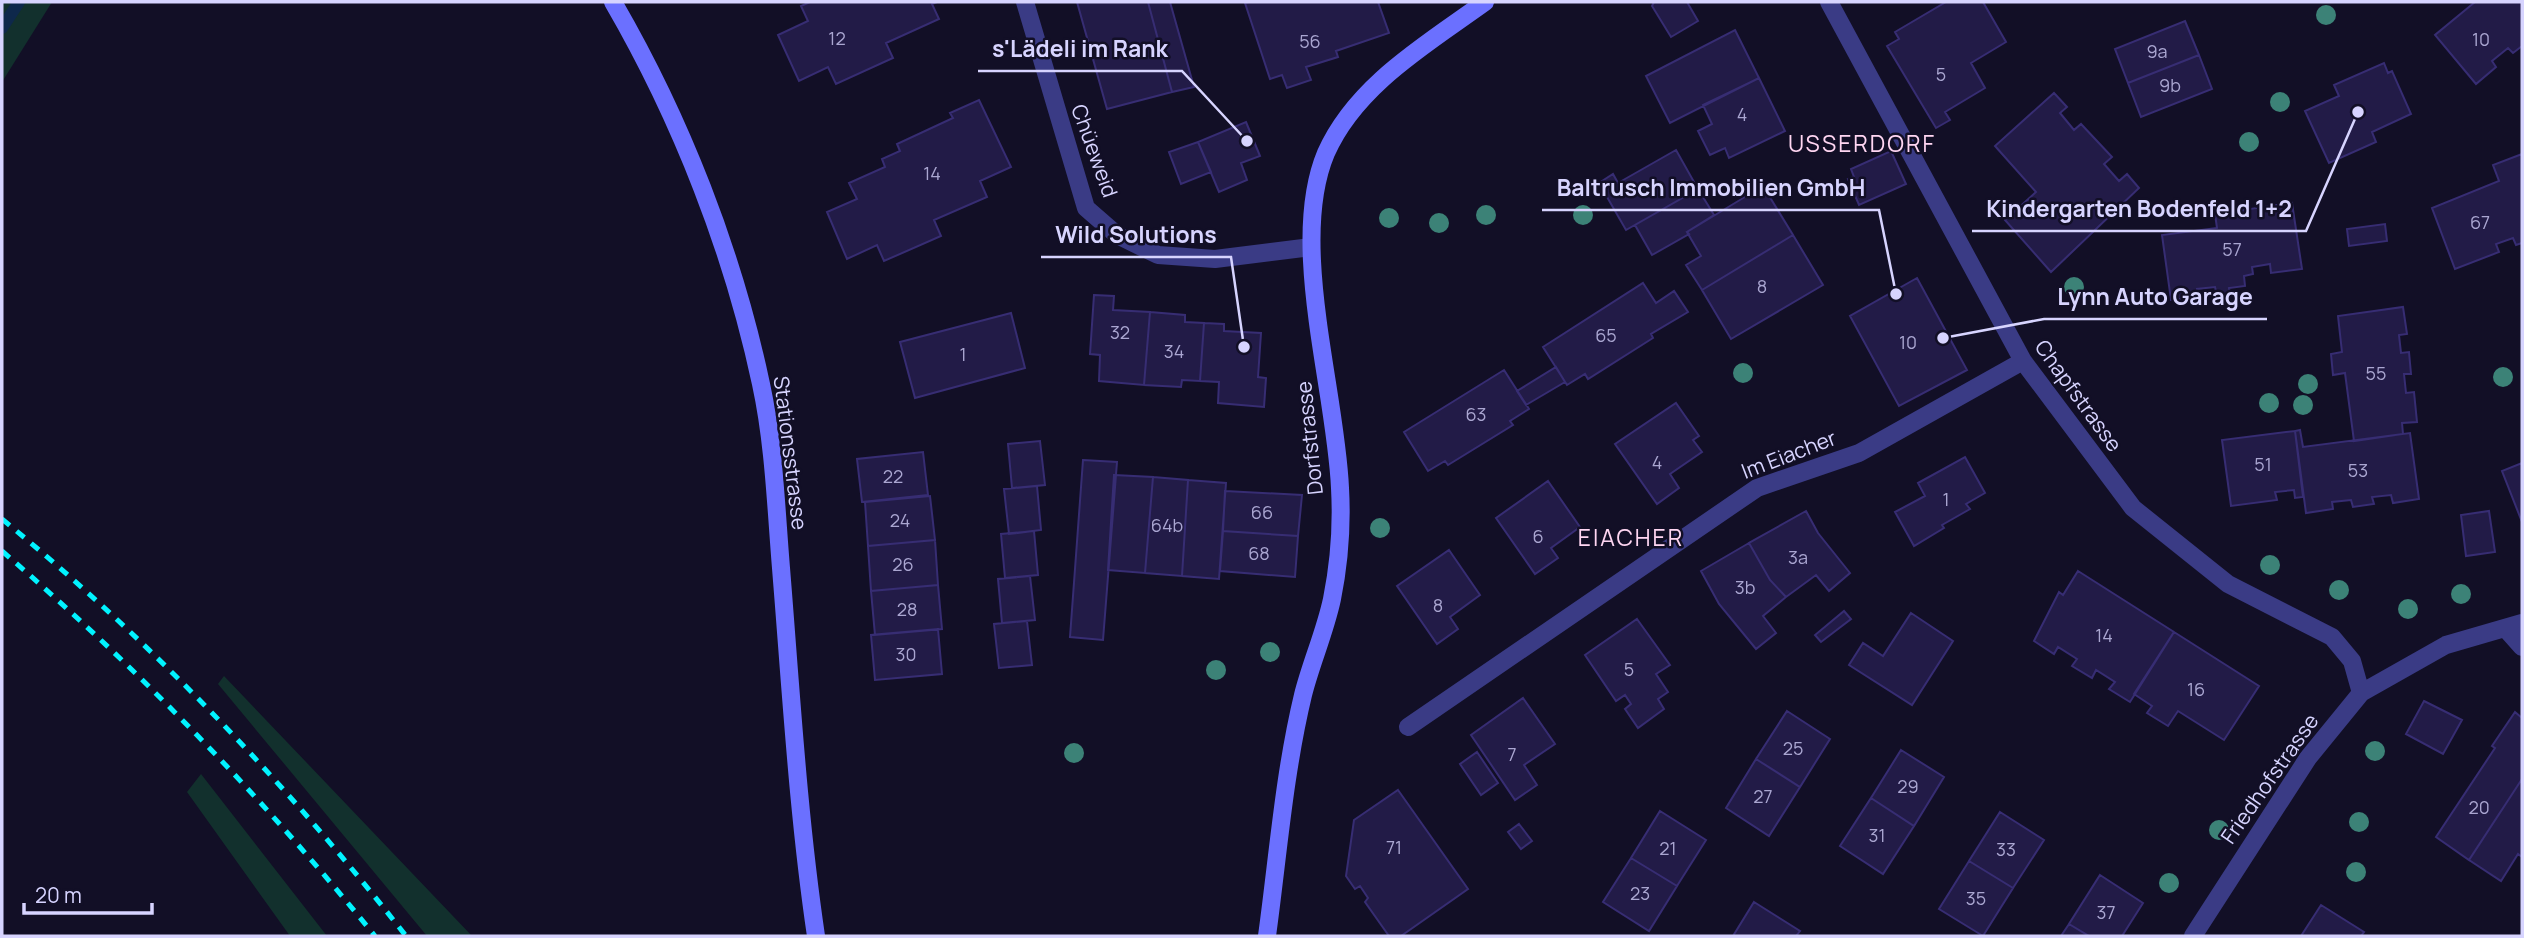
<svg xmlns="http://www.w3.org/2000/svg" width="2524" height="938" font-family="Manrope,sans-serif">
  <rect width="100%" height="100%" fill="#120f26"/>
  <path fill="#12302d" d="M2 2H52L2 82Z
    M224 676 472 936H427L218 684Z
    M201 774 327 936H290L187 792Z"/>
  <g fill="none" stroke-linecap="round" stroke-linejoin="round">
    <path stroke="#0e284b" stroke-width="12" d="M2 28 19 2"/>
  </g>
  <path fill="#221b47" stroke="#372d73" stroke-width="2" d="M810 2H937L932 4 939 19 886 43 893 58 836 84 828 67 799 81 778 35 808 21 801 6Z
    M1077 2H1148L1172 92 1107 109Z
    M1148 2H1170L1194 87 1172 92Z
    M1249 2H1378L1389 33 1336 51 1338 57 1306 67 1311 80 1287 88 1282 75 1270 79 1245 3Z
    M1654 2H1687L1698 21 1671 37 1652 6Z
    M1946 2H1983L2006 42 1971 63 1985 88 1945 112 1950 120 1936 128 1887 46 1899 39 1895 32Z
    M2475 2H2522V46L2513 53 2508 48 2492 61 2496 67 2476 84 2435 35Z
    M2185 21 2199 55 2128 83 2115 49Z
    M1735 30 1759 78 1670 123 1646 76Z
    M2199 55 2212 89 2141 117 2128 83Z
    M2384 63 2388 73 2392 71 2411 114 2372 132 2376 142 2329 163 2305 111 2339 96 2334 85Z
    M1759 78 1785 131 1729 158 1725 148 1710 155 1698 131 1712 124 1703 105Z
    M2054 93 2067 107 2060 113 2074 130 2081 124 2112 157 2104 164 2119 181 2127 174 2139 188 2051 272 2005 220 2036 192 1995 146Z
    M979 100 1011 167 980 181 987 197 934 220 941 236 884 261 877 245 847 259 827 212 857 199 849 183 885 167 882 159 900 151 897 144 953 118 950 113Z
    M1246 122 1260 156 1241 163 1247 180 1219 192 1198 142Z
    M1198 142 1211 172 1181 184 1169 152Z
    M1676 150 1698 189 1626 230 1599 183 1613 174 1618 183Z
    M1891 151 1906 184 1859 205 1848 179 1854 177 1851 169Z
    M2522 154V243L2516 245 2513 238 2496 244 2499 252 2455 269 2432 208 2499 181 2493 165Z
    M1763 186 1793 235 1702 290 1686 265 1701 256 1687 232Z
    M1698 189 1714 215 1687 232 1689 234 1652 255 1635 225Z
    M2292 203 2302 269 2271 273 2270 264 2252 267 2253 274 2244 276 2245 286 2229 288 2230 293 2217 295 2215 287 2197 289 2198 297 2171 300 2162 235 2217 228 2215 214Z
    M2385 224 2387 241 2349 246 2347 229Z
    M1793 235 1823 285 1731 339 1702 290Z
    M1917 278 1967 370 1899 406 1850 316Z
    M1643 283 1656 303 1674 291 1688 312 1651 334 1653 338 1588 379 1585 374 1567 385 1543 347Z
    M1094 295 1114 296 1113 310 1150 312 1144 385 1099 381 1100 355 1090 354Z
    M2403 307 2407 334 2399 335 2401 353 2409 352 2411 374H2404L2406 393 2414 392 2417 422 2402 423 2403 434 2354 441 2345 373 2333 375 2331 354 2342 352 2338 316Z
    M1150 312 1185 315V322L1204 323 1200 381 1182 380 1181 387 1144 385Z
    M1011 313 1025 368 915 398 900 342Z
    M1204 323 1224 324V331L1261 333 1258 377 1266 378 1264 407 1218 403 1219 382 1200 381Z
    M1556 367 1565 382 1526 405 1517 391Z
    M1504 370 1529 409 1510 421 1513 425 1448 465 1445 461 1428 471 1404 432Z
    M1676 403 1699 436 1693 440 1702 452 1670 474 1679 488 1657 504 1615 444Z
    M2300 430 2303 447 2410 433 2419 499 2393 503 2391 495 2372 497 2374 504 2353 507 2351 500 2332 502 2333 509 2306 513 2295 431Z
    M2295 431 2303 497 2295 498 2294 490 2275 492 2277 500 2231 506 2222 440Z
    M1040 441 1045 485 1012 488 1008 444Z
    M923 452 928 495 862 502 857 459Z
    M1965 457 1985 493 1966 504 1970 509 1942 525 1944 528 1914 546 1895 512 1925 496 1918 483Z
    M1083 460 1117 462 1103 640 1070 637Z
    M2522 463V522L2502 471Z
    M1114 475 1153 477 1145 573 1108 570Z
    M1153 477 1188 480 1182 576 1145 573Z
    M1188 480 1226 483 1219 579 1182 576Z
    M1548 481 1580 527 1551 548 1558 558 1535 574 1496 518Z
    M1037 486 1041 530 1009 534 1004 489Z
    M1225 491 1302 495 1298 536 1223 531Z
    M930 496 935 540 868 546 865 502Z
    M1806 511 1818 533 1850 573 1829 591 1816 575 1786 597 1770 580 1749 543Z
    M2489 511 2495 552 2466 556 2461 515Z
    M1034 531 1038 575 1005 578 1001 534Z
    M1223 531 1298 536 1295 577 1220 571Z
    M935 540 938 585 871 591 868 546Z
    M1749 543 1770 580 1786 597 1763 616 1776 633 1756 649 1719 604 1701 571Z
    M1449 550 1480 595 1450 617 1458 629 1437 644 1397 586Z
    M2078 571 2174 632 2130 702 2109 689 2115 682 2096 670 2092 678 2072 666 2077 659 2058 647 2054 654 2034 641 2059 592 2063 595Z
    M1030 576 1035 620 1002 623 998 579Z
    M938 585 942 629 875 635 871 591Z
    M1844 611 1851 619 1821 642 1815 635Z
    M1911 613 1953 641 1912 705 1849 665 1863 643 1883 656Z
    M1637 619 1670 665 1656 674 1668 692 1658 699 1664 709 1638 728 1625 709 1631 704 1625 695 1616 701 1585 655Z
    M1027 621 1032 665 999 668 994 624Z
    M938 629 942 674 875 680 871 635Z
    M2174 632 2259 686 2224 740 2178 711 2168 726 2147 713 2152 706 2134 694Z
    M1523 698 1555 744 1524 765 1537 785 1515 800 1471 735Z
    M2424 701 2462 720 2443 754 2406 734Z
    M1787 711 1830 739 1800 787 1756 759Z
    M2515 712 2522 718V779L2469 860 2436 837 2495 748 2492 746Z
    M1901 750 1944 777 1914 826 1871 798Z
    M1477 752 1498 783 1481 795 1460 764Z
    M1756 759 1800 787 1769 836 1726 808Z
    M2522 779V857L2518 854 2501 881 2469 860Z
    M1398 790 1468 889 1401 936H1389L1365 902 1368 898 1360 886 1355 889 1346 876 1354 820Z
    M1871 798 1914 826 1883 874 1840 846Z
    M1660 811 1706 840 1677 886 1631 858Z
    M2000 812 2044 840 2013 888 1969 861Z
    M1519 824 1532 841 1521 849 1508 832Z
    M1631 858 1677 886 1649 931 1603 902Z
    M1969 861 2013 888 1983 936 1939 909Z
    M2100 875 2143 903 2122 936H2089L2069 924Z
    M1754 902 1800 931 1796 936H1733Z
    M2321 905 2364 932 2361 936H2301Z
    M2069 924 2089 936H2061Z"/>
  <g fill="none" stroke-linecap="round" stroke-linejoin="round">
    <path stroke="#3a3b85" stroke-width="18" d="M1025 2 1086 208 1117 235 1158 255 1215 259 1311 247
      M1829 2 2023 361 2133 508 2228 584 2332 637 2352 661 2361 693
      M2506 629 2522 647
      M1408 727 1757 488 1859 453 2023 361
      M2193 936 2308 758 2361 693 2446 645 2522 623"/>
    <path stroke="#6b70ff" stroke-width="18" d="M613 2C681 119 733 252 761 384 774 444 776 508 781 568 791 691 798 814 816 936
      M1267 936C1278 856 1284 774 1303 695 1311 663 1325 632 1332 599 1339 564 1342 524 1340 488 1336 390 1288 243 1326 153 1356 85 1427 44 1485 2"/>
    <path stroke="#01f3ff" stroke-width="5" stroke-dasharray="10 9" stroke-linecap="butt" d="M2 519C151 641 287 784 406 936
      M2 551C138 668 262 797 375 936"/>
  </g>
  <g fill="#3c8277">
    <circle cx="2326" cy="15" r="10"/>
    <circle cx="2280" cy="102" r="10"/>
    <circle cx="2249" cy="142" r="10"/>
    <circle cx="1486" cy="215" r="10"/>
    <circle cx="1583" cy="215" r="10"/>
    <circle cx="1389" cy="218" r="10"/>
    <circle cx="1439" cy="223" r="10"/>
    <circle cx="2074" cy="287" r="10"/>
    <circle cx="1743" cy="373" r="10"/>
    <circle cx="2503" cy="377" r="10"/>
    <circle cx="2308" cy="384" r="10"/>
    <circle cx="2269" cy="403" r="10"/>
    <circle cx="2303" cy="405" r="10"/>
    <circle cx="1380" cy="528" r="10"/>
    <circle cx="2270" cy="565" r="10"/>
    <circle cx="2339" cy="590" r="10"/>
    <circle cx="2461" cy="594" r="10"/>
    <circle cx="2408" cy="609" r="10"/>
    <circle cx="1270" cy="652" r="10"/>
    <circle cx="1216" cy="670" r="10"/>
    <circle cx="2375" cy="751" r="10"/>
    <circle cx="1074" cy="753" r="10"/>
    <circle cx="2359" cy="822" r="10"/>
    <circle cx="2219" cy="830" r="10"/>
    <circle cx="2356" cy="872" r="10"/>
    <circle cx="2169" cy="883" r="10"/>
  </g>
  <g text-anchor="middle" stroke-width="5" stroke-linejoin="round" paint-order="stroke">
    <g font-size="18" fill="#aaa6d1">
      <text x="837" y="45">12</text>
      <text x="2481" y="46">10</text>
      <text x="1310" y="48">56</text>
      <text x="2157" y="58">9a</text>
      <text x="1941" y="81">5</text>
      <text x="2170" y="92">9b</text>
      <text x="1742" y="121">4</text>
      <text x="932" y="180">14</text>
      <text x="2480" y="229">67</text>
      <text x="2232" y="256">57</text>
      <text x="1762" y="293">8</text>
      <text x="1120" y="339">32</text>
      <text x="1606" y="342">65</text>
      <text x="1908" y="349">10</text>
      <text x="1174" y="358">34</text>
      <text x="963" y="361">1</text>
      <text x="2376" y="380">55</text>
      <text x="1476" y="421">63</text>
      <text x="1657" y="469">4</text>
      <text x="2263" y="471">51</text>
      <text x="2358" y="477">53</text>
      <text x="893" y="483">22</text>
      <text x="1946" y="506">1</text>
      <text x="1262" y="519">66</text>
      <text x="900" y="527">24</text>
      <text x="1167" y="532">64b</text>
      <text x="1538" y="543">6</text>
      <text x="1259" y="560">68</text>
      <text x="1798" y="564">3a</text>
      <text x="903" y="571">26</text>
      <text x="1745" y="594">3b</text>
      <text x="1438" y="612">8</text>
      <text x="907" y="616">28</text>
      <text x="2104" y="642">14</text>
      <text x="906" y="661">30</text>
      <text x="1629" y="676">5</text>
      <text x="2196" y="696">16</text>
      <text x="1793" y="755">25</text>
      <text x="1512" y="761">7</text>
      <text x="1908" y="793">29</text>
      <text x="1763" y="803">27</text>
      <text x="2479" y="814">20</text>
      <text x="1877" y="842">31</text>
      <text x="1394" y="854">71</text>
      <text x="1668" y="855">21</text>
      <text x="2006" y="856">33</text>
      <text x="1640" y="900">23</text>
      <text x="1976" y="905">35</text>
      <text x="2106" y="919">37</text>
    </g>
    <g font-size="21" fill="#d7d4ff" stroke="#120f26">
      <text transform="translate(1094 151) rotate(70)" y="7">Chüeweid</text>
      <text transform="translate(2078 396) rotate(54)" y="7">Chapfstrasse</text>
      <text transform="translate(1310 438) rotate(-96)" y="7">Dorfstrasse</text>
      <text transform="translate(790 453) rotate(83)" y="7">Stationsstrasse</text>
      <text transform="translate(1789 455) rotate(-21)" y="7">Im Eiacher</text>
      <text transform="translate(2270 779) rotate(-55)" y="7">Friedhofstrasse</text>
    </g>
    <g font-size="23" letter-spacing="2" fill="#ffd6f2" stroke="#120f26">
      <text x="1862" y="152">USSERDORF</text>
      <text x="1631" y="546">EIACHER</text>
    </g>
  </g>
  <path fill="none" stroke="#d7d4ff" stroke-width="2.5" d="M1247 141L1182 71H978M1896 294L1879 210H1542M2358 112L2306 231H1972M1244 347L1231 257H1041M1943 338L2044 319H2267"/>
  <g fill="#d7d4ff" stroke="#120f26" stroke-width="2.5">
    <circle cx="1247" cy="141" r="7"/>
    <circle cx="1896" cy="294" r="7"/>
    <circle cx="2358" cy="112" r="7"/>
    <circle cx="1244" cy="347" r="7"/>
    <circle cx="1943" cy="338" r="7"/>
  </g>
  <g font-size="23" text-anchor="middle" font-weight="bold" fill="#d7d4ff" stroke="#120f26" stroke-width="5" stroke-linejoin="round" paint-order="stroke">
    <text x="1080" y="57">s'Lädeli im Rank</text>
    <text x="1711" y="196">Baltrusch Immobilien GmbH</text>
    <text x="2139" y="217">Kindergarten Bodenfeld 1+2</text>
    <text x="1136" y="243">Wild Solutions</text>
    <text x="2155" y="305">Lynn Auto Garage</text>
  </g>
  <rect width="2524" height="938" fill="none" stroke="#d7d4ff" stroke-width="7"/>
  <path d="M24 903v10h128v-10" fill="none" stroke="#d7d4ff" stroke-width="3.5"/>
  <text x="35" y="903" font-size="21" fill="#d7d4ff" stroke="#120f26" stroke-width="5" paint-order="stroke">20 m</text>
</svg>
